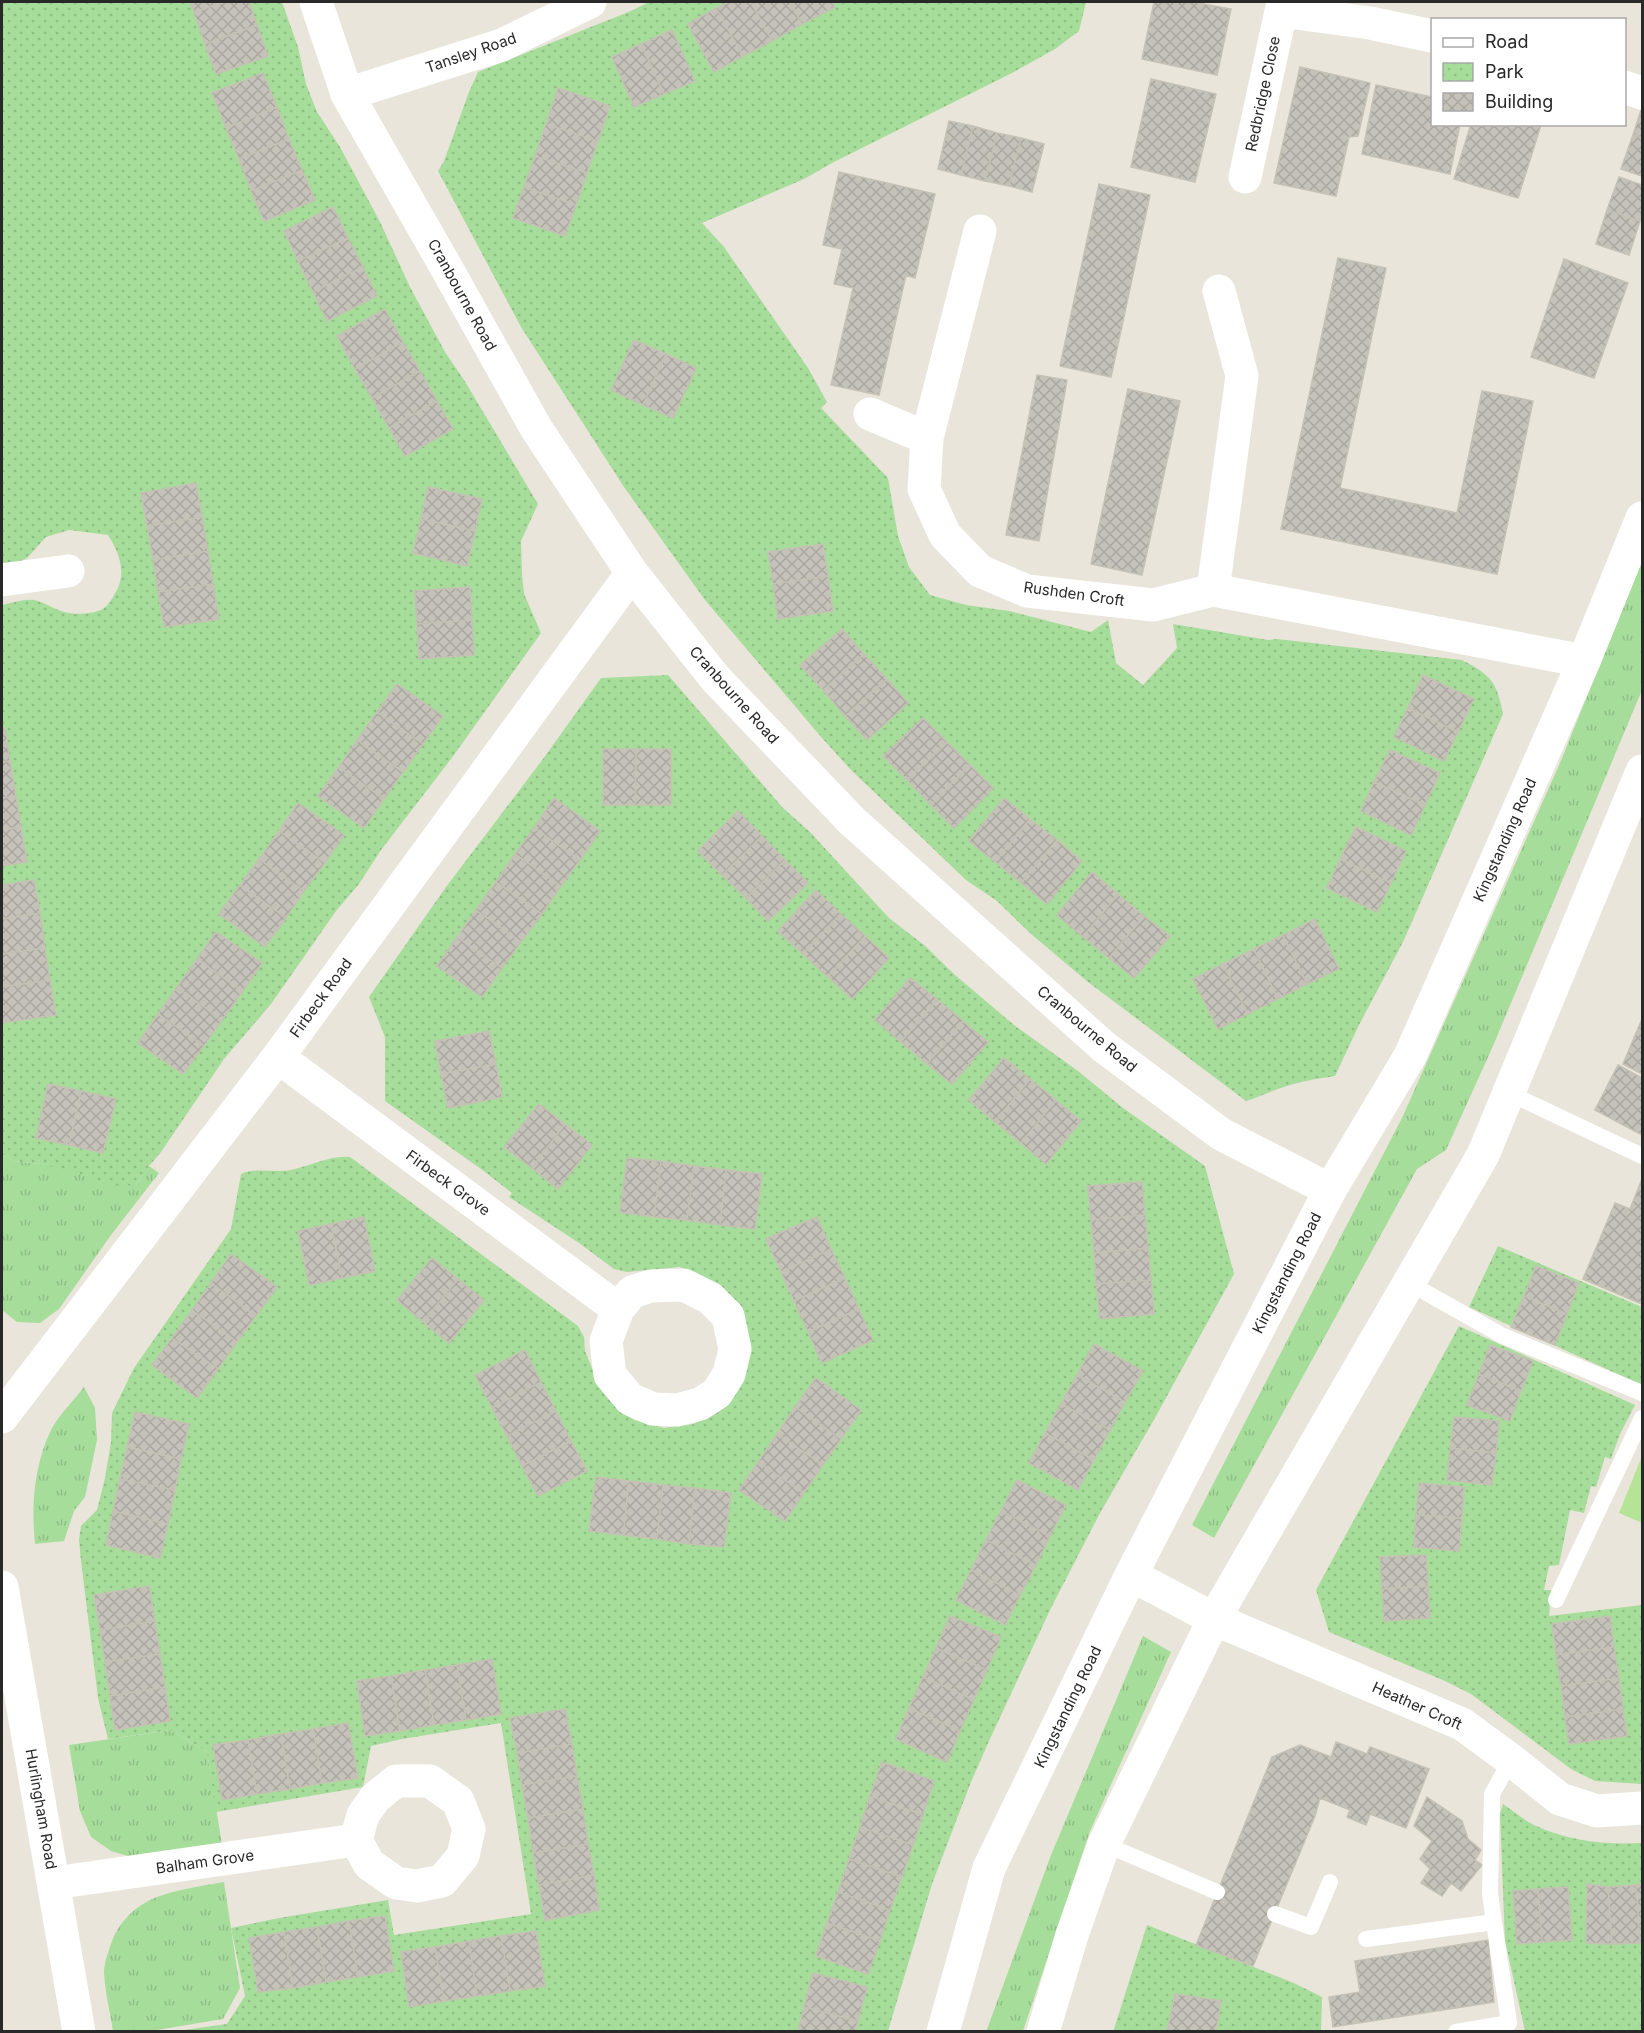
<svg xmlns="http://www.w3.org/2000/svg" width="1644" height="2033" font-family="Inter,sans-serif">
  <defs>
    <pattern id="grass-tufts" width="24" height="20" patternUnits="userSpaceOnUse" patternTransform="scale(1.5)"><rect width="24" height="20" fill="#a6dd9a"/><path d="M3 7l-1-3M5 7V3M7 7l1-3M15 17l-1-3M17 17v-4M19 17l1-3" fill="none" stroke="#8fbe85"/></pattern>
    <pattern id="park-dots" width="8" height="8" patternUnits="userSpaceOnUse" patternTransform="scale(1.5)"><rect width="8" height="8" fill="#a6dd9a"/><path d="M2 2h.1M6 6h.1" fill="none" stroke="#8fbe85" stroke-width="1.8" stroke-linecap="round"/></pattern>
    <pattern id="building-cross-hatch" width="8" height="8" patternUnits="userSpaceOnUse" patternTransform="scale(1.5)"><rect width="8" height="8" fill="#c5c2ba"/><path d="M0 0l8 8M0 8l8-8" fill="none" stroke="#a9a7a0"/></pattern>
  </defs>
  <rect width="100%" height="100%" fill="#eae5da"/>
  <path fill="url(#grass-tufts)" d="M1642 561V690L1493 1046 1446 1150 1417 1169 1214 1538 1192 1525 1402 1118 1560 763Z
    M2 1154 13 1161 42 1164 136 1185 149 1166 159 1173 111 1235 59 1309 40 1323 17 1322 2 1310Z
    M84 1387 95 1408 97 1440 85 1497 74 1511 64 1541 35 1544C31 1505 34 1464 52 1428 60 1414 74 1400 84 1387Z
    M1143 1636 1171 1652 1090 1831 1023 2031 986 2032 1051 1855Z
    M171 1730 207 1752 222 1845 138 1859 111 1851 91 1837 80 1811 69 1745Z
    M224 1882 240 1988 223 2019 151 2031H113C110 2012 105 1992 104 1972 104 1963 109 1950 112 1941 133 1892 178 1891 224 1882Z"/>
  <path fill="url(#park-dots)" d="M2 2H282L298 47 306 84 317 112 340 147 380 222 410 287 445 352 464 380 538 504 521 541 522 575 524 594 541 633 451 759 381 850 359 884 336 911 271 1004 224 1059 161 1152 149 1166 136 1185 113 1186 74 1173 42 1164 13 1161 2 1154V605C12 603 23 599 34 600 44 602 54 609 64 612 74 615 92 614 101 610 109 606 114 595 118 588 126 569 118 551 108 535L69 530 46 537 27 558 17 563 2 565Z
    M649 2H1086L1079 31 1055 49 1012 73 832 163 804 179 702 223 724 247 808 368 827 402 821 408 888 478 898 536 909 567 930 595 966 605 1009 611 1091 632 1108 620 1116 663 1143 685 1177 648 1173 624 1268 640 1277 639 1462 660C1491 675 1497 682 1503 714L1404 940 1359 1025 1335 1076C1316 1079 1296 1082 1278 1089 1266 1093 1257 1098 1246 1101L1088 982 1031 934 997 901 966 880 850 769 822 738 705 600 624 487 521 327 438 171 444 161 469 92 478 72 631 11Z
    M668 675 783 808 810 832 889 918 924 945 955 975 1014 1025 1078 1071 1123 1108 1205 1166 1234 1274 1156 1416 1100 1513 1051 1608 989 1741 971 1782 932 1884 888 2031H176L227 2024 245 1996 231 1928 279 1918 388 1900 394 1935 531 1914 501 1723 402 1739 371 1746 363 1787 216 1812 207 1752 171 1730 108 1739 98 1698 81 1561 79 1540 81 1526 97 1510 105 1478 111 1442 112 1413 134 1368 231 1229 241 1174C256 1167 275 1173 291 1170 311 1166 330 1155 350 1157L578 1326 584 1337 585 1351 600 1387 624 1413 634 1420 664 1428 693 1424 717 1413 731 1400 711 1281 680 1267 627 1272 614 1269 579 1243 509 1197 512 1193 481 1169 385 1101V1037L369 997 446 887 543 759 601 678Z
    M1498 1246 1642 1307V1385L1469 1307Z
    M1459 1326 1635 1405 1620 1434 1611 1459 1605 1457 1596 1487 1591 1486 1584 1513 1570 1510 1559 1565 1549 1566 1544 1590H1551L1549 1616 1642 1605V1784L1595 1781 1571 1769 1471 1694 1445 1681 1329 1632 1316 1590Z
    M1503 1804C1513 1811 1523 1819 1534 1825 1567 1841 1606 1845 1642 1843V2031H1525L1505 1941 1500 1814Z
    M1147 1925 1294 1983 1322 1997 1321 2031 1113 2032Z"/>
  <path fill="#b6e496" d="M1642 1456V1523L1619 1513Z"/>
  <path fill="url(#building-cross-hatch)" stroke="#c5c1b4" stroke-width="1.5" d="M190 2H224L194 12Z
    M224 2H249L257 25 205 44 194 12Z
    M729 2H751L772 41 743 56 716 8Z
    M751 2H790L802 24 772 41Z
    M790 2H832L835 7 802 24Z
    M1154 2H1193L1231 9 1217 75 1142 59Z
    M716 8 743 56 714 72 688 24Z
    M257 25 268 56 216 74 205 44Z
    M672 30 695 81 664 94 641 44Z
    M641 44 664 94 634 107 612 57Z
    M1300 67 1370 83 1358 136 1349 137 1336 196 1274 183Z
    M263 73 277 107 226 128 212 93Z
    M1151 79 1216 94 1195 182 1131 167Z
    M1376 85 1432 97V124H1460L1450 174 1362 154Z
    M558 88 610 106 598 141 546 124Z
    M277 107 289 139 239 159 226 128Z
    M1642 107V138L1633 135Z
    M949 121 973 126 961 175 938 169Z
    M546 124 598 141 587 173 535 156Z
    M1471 124 1541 125 1518 198 1454 179Z
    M973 126 997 133 985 181 961 175Z
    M997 133 1021 138 1009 186 985 181Z
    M1633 135 1642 138V176L1621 169Z
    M1021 138 1044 144 1032 192 1009 186Z
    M289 139 302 170 251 191 239 159Z
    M535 156 587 173 576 205 524 187Z
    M302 170 315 200 264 221 251 191Z
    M839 172 935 194 915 278 906 275 879 395 831 385 853 288 834 284 842 249 823 245Z
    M1619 177 1642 185V214L1640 221 1607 210Z
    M1099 184 1150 195 1111 377 1060 366Z
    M524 187 576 205 565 236 513 218Z
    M333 207 348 238 298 261 284 231Z
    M1607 210 1640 221 1629 255 1596 244Z
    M348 238 363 267 313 292 298 261Z
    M1338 258 1386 268 1340 488 1457 513 1482 391 1533 401 1497 574 1281 529Z
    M1564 259 1628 283 1594 378 1531 357Z
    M363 267 377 296 327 321 313 292Z
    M385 309 403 342 355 369 337 336Z
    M634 340 666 354 643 405 611 390Z
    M403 342 420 371 372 398 355 369Z
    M666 354 696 368 673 418 643 405Z
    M420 371 437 401 389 428 372 398Z
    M1037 375 1067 380 1039 541 1006 535Z
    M1128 389 1180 401 1142 575 1091 564Z
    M437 401 453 429 405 456 389 428Z
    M196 483 202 517 147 526 141 493Z
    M428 487 482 499 475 531 421 519Z
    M202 517 208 551 153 560 147 526Z
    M421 519 475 531 467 566 413 553Z
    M823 544 828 576 773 584 768 552Z
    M208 551 213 584 158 592 153 560Z
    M828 576 833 611 778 619 773 584Z
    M213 584 219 619 164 627 158 592Z
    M470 587 472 620 417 624 415 591Z
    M472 620 474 655 419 659 417 624Z
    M842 629 864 654 823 690 800 665Z
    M864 654 887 679 845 716 823 690Z
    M1423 675 1474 699 1458 732 1408 708Z
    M887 679 908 703 867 740 845 716Z
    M397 684 443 716 423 744 377 712Z
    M1408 708 1458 732 1444 761 1394 737Z
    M377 712 423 744 403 772 357 740Z
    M923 718 947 742 907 780 883 756Z
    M2 728H5L10 761 2 762Z
    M357 740 403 772 384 799 339 767Z
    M947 742 970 765 931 805 907 780Z
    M603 749H636L635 805H603Z
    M636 749H671V805H635Z
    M1390 750 1440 773 1425 805 1374 782Z
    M10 761 16 796 2 798V762Z
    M970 765 993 788 954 828 931 805Z
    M339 767 384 799 364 828 318 796Z
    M1374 782 1425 805 1411 835 1361 811Z
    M16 796 21 827 2 830V798Z
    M554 798 600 831 580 860 534 828Z
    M1004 798 1030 819 995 862 969 841Z
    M298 803 344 835 325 863 279 831Z
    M738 811 762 836 722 875 698 851Z
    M1030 819 1057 840 1021 883 995 862Z
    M21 827 27 862 2 866V830Z
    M1356 827 1406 851 1391 883 1340 859Z
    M534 828 580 860 561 886 515 854Z
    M279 831 325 863 304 891 259 859Z
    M762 836 785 860 746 898 722 875Z
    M1057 840 1082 861 1047 904 1021 883Z
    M515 854 561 886 542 914 496 882Z
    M259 859 304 891 286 918 240 885Z
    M1340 859 1391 883 1377 912 1327 888Z
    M785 860 808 883 768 921 746 898Z
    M1092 872 1118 894 1083 937 1057 915Z
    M34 880 40 913 2 919V885Z
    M496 882 542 914 521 942 476 910Z
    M240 885 286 918 265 947 219 914Z
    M816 890 841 914 803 954 778 931Z
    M1118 894 1144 916 1109 958 1083 937Z
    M476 910 521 942 502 968 457 937Z
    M40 913 45 948 2 954V919Z
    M841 914 865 936 828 977 803 954Z
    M1144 916 1170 936 1134 978 1109 958Z
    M1315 919 1339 969 1307 984 1283 935Z
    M216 932 262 963 243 991 197 959Z
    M1283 935 1307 984 1278 999 1254 949Z
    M865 936 889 958 852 999 828 977Z
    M457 937 502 968 482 997 437 966Z
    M45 948 50 980 2 987V954Z
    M1254 949 1278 999 1248 1014 1223 964Z
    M197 959 243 991 222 1020 177 987Z
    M1223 964 1248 1014 1218 1029 1193 979Z
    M910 978 937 999 901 1042 875 1020Z
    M50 980 56 1015 2 1023V987Z
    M177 987 222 1020 204 1046 158 1014Z
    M937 999 963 1021 927 1064 901 1042Z
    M158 1014 204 1046 183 1074 138 1043Z
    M1642 1019V1074L1623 1064Z
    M963 1021 988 1042 952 1084 927 1064Z
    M489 1031 496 1064 441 1074 435 1041Z
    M1004 1058 1030 1079 995 1122 969 1100Z
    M496 1064 502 1097 448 1108 441 1074Z
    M1618 1065 1642 1078V1135L1595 1110Z
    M1030 1079 1056 1100 1021 1143 995 1122Z
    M48 1084 81 1091 69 1145 36 1138Z
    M81 1091 116 1099 103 1153 69 1145Z
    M1056 1100 1081 1121 1046 1164 1021 1143Z
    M539 1104 565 1124 532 1168 504 1147Z
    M565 1124 592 1145 558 1189 532 1168Z
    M627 1158 661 1161 654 1217 620 1212Z
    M661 1161 694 1166 687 1220 654 1217Z
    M694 1166 726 1170 720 1225 687 1220Z
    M726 1170 762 1174 755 1229 720 1225Z
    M1642 1179V1304L1583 1279 1615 1203 1630 1209Z
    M1142 1182 1145 1215 1091 1220 1088 1186Z
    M1145 1215 1148 1248 1094 1253 1091 1220Z
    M364 1217 375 1271 342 1278 331 1224Z
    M817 1217 831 1249 781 1272 766 1239Z
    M331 1224 342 1278 309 1285 298 1231Z
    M1148 1248 1151 1280 1096 1284 1094 1253Z
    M831 1249 845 1278 794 1301 781 1272Z
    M231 1254 277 1287 256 1316 211 1283Z
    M432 1258 458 1279 423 1322 397 1300Z
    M1536 1266 1579 1283 1567 1314 1524 1296Z
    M845 1278 859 1309 808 1332 794 1301Z
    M458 1279 484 1300 449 1343 423 1322Z
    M1151 1280 1154 1314 1100 1319 1096 1284Z
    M211 1283 256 1316 237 1342 192 1310Z
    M1524 1296 1567 1314 1555 1345 1511 1327Z
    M859 1309 873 1340 822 1363 808 1332Z
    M192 1310 237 1342 218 1369 172 1338Z
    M172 1338 218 1369 197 1398 152 1365Z
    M1094 1344 1143 1371 1125 1402 1077 1375Z
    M1490 1345 1533 1361 1521 1391 1479 1374Z
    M525 1350 541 1382 492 1408 475 1375Z
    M1479 1374 1521 1391 1510 1421 1467 1405Z
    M1077 1375 1125 1402 1110 1430 1061 1404Z
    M816 1378 861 1410 841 1439 795 1407Z
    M541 1382 556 1411 507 1436 492 1408Z
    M1061 1404 1110 1430 1094 1460 1045 1433Z
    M795 1407 841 1439 823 1465 777 1434Z
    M556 1411 571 1441 522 1466 507 1436Z
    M135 1412 189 1424 181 1459 127 1447Z
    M1454 1417 1499 1421 1496 1453 1450 1448Z
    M1045 1433 1094 1460 1078 1490 1029 1463Z
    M777 1434 823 1465 804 1493 758 1462Z
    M571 1441 587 1471 538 1496 522 1466Z
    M127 1447 181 1459 175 1490 120 1479Z
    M1450 1448 1496 1453 1492 1485 1447 1480Z
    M758 1462 804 1493 785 1521 739 1490Z
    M596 1477 629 1481 623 1535 589 1531Z
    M120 1479 175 1490 168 1524 113 1511Z
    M1017 1480 1066 1505 1050 1536 1001 1511Z
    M629 1481 663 1485 657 1539 623 1535Z
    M1419 1483 1464 1487 1462 1518 1416 1515Z
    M663 1485 695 1488 689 1544 657 1539Z
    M695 1488 731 1493 724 1547 689 1544Z
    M113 1511 168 1524 160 1558 106 1545Z
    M1001 1511 1050 1536 1036 1565 986 1540Z
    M1416 1515 1462 1518 1459 1551 1414 1547Z
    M986 1540 1036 1565 1020 1595 971 1570Z
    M1426 1555 1428 1586 1382 1589 1380 1557Z
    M971 1570 1020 1595 1005 1625 956 1600Z
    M149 1586 155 1621 100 1630 94 1595Z
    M1428 1586 1430 1618 1384 1621 1382 1589Z
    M950 1616 1001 1637 987 1670 936 1648Z
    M1610 1616 1614 1647 1556 1655 1552 1624Z
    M155 1621 160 1654 105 1662 100 1630Z
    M1614 1647 1619 1678 1561 1686 1556 1655Z
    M936 1648 987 1670 974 1700 923 1677Z
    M160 1654 165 1687 110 1696 105 1662Z
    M492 1659 501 1714 466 1720 457 1665Z
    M457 1665 466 1720 434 1725 425 1670Z
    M425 1670 434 1725 400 1731 391 1676Z
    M391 1676 400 1731 365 1736 357 1681Z
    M923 1677 974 1700 960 1731 909 1708Z
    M1619 1678 1623 1709 1565 1717 1561 1686Z
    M165 1687 170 1721 115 1730 110 1696Z
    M909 1708 960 1731 947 1762 896 1739Z
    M565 1709 572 1744 517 1753 510 1718Z
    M1623 1709 1627 1736 1569 1744 1565 1717Z
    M348 1723 358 1778 322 1783 313 1729Z
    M313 1729 322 1783 290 1789 281 1734Z
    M281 1734 290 1789 257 1794 248 1740Z
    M248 1740 257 1794 222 1800 213 1745Z
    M1336 1742 1367 1754 1370 1747 1429 1769 1406 1828 1370 1814 1366 1825 1347 1817 1350 1810 1320 1798 1315 1816 1253 1966 1196 1945 1272 1757 1300 1745 1331 1757Z
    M572 1744 577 1776 522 1785 517 1753Z
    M882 1762 934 1781 923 1815 870 1796Z
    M577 1776 583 1809 528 1818 522 1785Z
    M870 1796 923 1815 913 1845 860 1827Z
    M1427 1797 1462 1821 1468 1839 1481 1850 1475 1860 1482 1865 1461 1891 1451 1883 1442 1896 1421 1883 1430 1869 1420 1859 1432 1841 1414 1826Z
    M583 1809 588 1844 533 1853 528 1818Z
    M860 1827 913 1845 902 1877 849 1859Z
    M588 1844 594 1875 539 1885 533 1853Z
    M849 1859 902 1877 890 1910 838 1892Z
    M594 1875 599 1910 545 1920 539 1885Z
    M1587 1884 1608 1887 1612 1944 1586 1943Z
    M1642 1884V1943H1640L1636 1885Z
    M1636 1885 1640 1943 1612 1944 1608 1887Z
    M1568 1887 1572 1940 1542 1942 1538 1889Z
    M1538 1889 1542 1942 1517 1944 1513 1891Z
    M838 1892 890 1910 880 1941 827 1923Z
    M385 1916 394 1971 358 1977 349 1921Z
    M349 1921 358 1977 326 1982 317 1927Z
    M827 1923 880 1941 868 1974 816 1956Z
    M317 1927 326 1982 293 1988 284 1932Z
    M536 1931 545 1986 510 1991 501 1936Z
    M284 1932 293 1988 258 1992 249 1938Z
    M501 1936 510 1991 477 1996 469 1941Z
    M1488 1940 1494 2002 1333 2027 1329 1997 1360 1992 1355 1961Z
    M469 1941 477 1996 444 2001 435 1947Z
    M435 1947 444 2001 409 2007 401 1952Z
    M813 1973 867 1987 858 2021 804 2007Z
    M1175 1994 1221 2001 1216 2032H1167Z
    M804 2007 858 2021 855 2032H798Z"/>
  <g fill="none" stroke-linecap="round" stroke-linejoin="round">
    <path stroke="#fff" stroke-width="16" d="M1509 1093 1642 1156
      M1409 1283 1503 1336 1642 1393
      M1556 1600 1642 1418
      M1104 1844 1217 1892
      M1275 1914 1311 1927 1330 1882
      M1366 1939 1494 1922 1490 1894 1492 1794 1511 1760
      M1456 2032 1509 2023 1494 1922"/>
    <path stroke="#fff" stroke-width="33" d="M316 2 347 94 446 267 536 428 632 573 715 678 852 821 1104 1047 1221 1134 1330 1190
      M1281 11 1370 23 1432 36
      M1624 87 1642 93
      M347 94 502 45 590 2
      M1245 177 1283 2
      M980 231 927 438 924 489 945 535 980 571 1027 591 1153 605 1213 590 1584 661
      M870 414 927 438
      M2 580 68 571
      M1213 590 1242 376 1219 291
      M278 1057 618 1309 606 1341 610 1375 630 1399 653 1409 677 1410 700 1404 717 1393 729 1374 735 1349 728 1316 710 1298 684 1285 651 1286 632 1292 618 1309
      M2 1417 278 1057 632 573
      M2 1587 79 2032
      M1214 1619 1462 1724 1511 1760 1560 1799 1597 1811 1642 1808
      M54 1883 356 1840 369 1864 396 1883 417 1886 442 1881 463 1856 469 1829 458 1801 430 1781H396L375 1798 363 1815 356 1840"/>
    <path stroke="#fff" stroke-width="33" d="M1131 1575 1214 1619
      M943 2032 989 1868 1131 1575 1330 1190 1410 1056 1584 661 1642 518
      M1043 2032 1072 1935 1104 1844 1214 1619 1483 1155 1642 771"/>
  </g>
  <g text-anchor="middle" stroke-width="4.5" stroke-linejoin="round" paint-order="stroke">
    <g font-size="15" fill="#282828" stroke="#fff">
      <text transform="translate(471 53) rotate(-19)" y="5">Tansley Road</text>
      <text transform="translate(1263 94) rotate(-78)" y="5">Redbridge Close</text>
      <text transform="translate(462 295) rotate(61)" y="5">Cranbourne Road</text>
      <text transform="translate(1074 594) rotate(8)" y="5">Rushden Croft</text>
      <text transform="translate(734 695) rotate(48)" y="5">Cranbourne Road</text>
      <text transform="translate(1505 840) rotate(-66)" y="5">Kingstanding Road</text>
      <text transform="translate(321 998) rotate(-54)" y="5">Firbeck Road</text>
      <text transform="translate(1087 1029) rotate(40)" y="5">Cranbourne Road</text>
      <text transform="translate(448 1183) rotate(36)" y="5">Firbeck Grove</text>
      <text transform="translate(1287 1273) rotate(-63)" y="5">Kingstanding Road</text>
      <text transform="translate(1417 1706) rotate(24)" y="5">Heather Croft</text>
      <text transform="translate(1068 1707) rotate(-64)" y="5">Kingstanding Road</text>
      <text transform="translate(41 1809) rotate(80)" y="5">Hurlingham Road</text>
      <text transform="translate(205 1862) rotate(-8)" y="5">Balham Grove</text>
    </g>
  </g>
  <rect width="1644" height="2033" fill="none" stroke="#282828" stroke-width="6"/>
  <rect x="1431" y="18" width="195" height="108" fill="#ffffff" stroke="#a9a9a9" stroke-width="1.5"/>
  <rect x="1443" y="38" width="30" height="9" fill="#ffffff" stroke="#a9a9a9" stroke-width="1.5"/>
  <text x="1485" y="48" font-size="18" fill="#282828">Road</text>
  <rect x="1443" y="63" width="30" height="18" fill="url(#park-dots)" stroke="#a9a9a9" stroke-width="1.5"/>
  <text x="1485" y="78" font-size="18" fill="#282828">Park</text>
  <rect x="1443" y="93" width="30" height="18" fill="url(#building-cross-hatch)" stroke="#a9a9a9" stroke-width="1.5"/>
  <text x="1485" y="108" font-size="18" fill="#282828">Building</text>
</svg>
